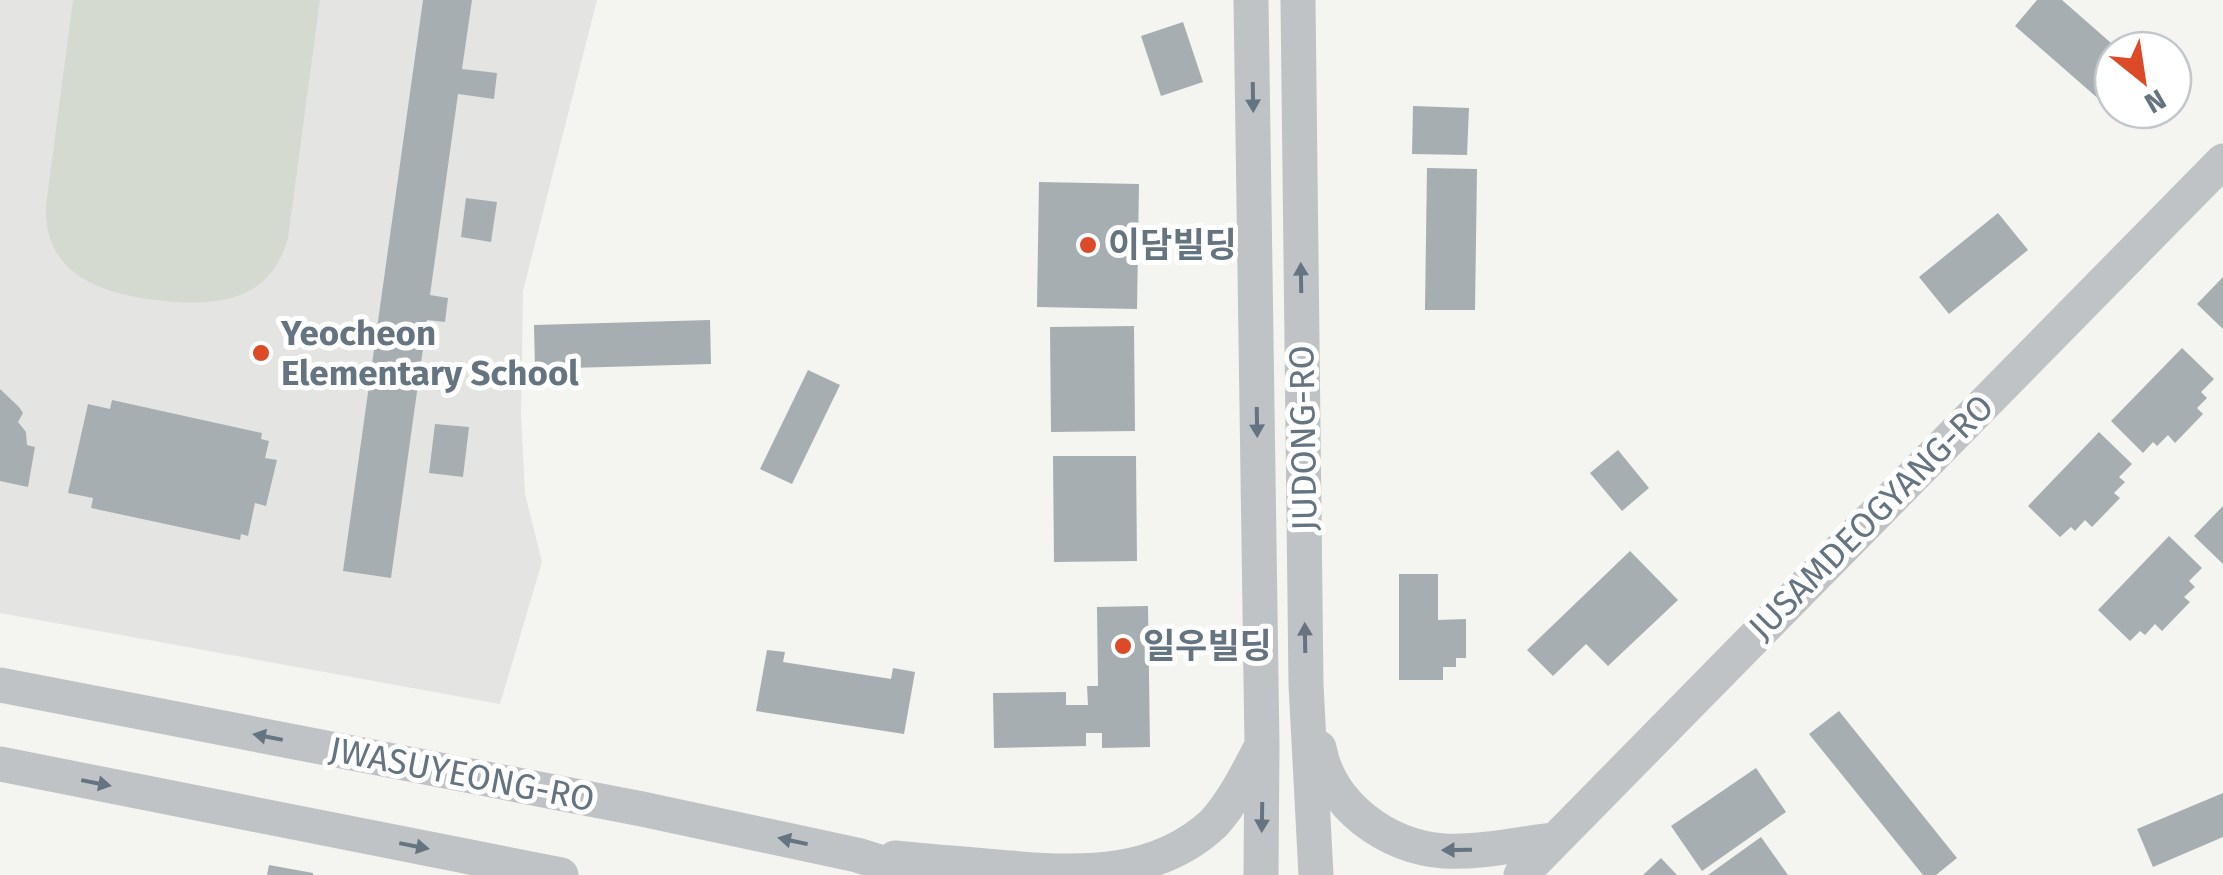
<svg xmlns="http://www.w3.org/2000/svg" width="2223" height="875" font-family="'Fira Sans','Noto Sans KR',sans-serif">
  <rect width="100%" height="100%" fill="#f4f4f0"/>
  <path fill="#e4e5e3" d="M0 0H597L523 291 521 415 525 494 542 562 500 704 0 613Z"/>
  <path fill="#d5dad1" d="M73 0H320L288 238C270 304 213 307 155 300 98 293 43 273 46 205Z"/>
  <path fill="#a6aeb2" d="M423 0H472L462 69 497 73 494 99 458 94 430 295 448 298 445 322 427 320 391 578 343 571Z
    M2037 0H2062L2119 50H2113V110H2122L2117 115 2015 26Z
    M1183 22 1203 82 1161 96 1141 36Z
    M1413 106 1469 108 1467 155 1412 154Z
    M1427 168 1477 169 1475 310H1425Z
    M1039 182 1139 184 1137 309 1037 307Z
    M466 198 497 202 491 242 461 237Z
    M1998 213 2028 250 1949 314 1919 277Z
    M2223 277V329L2197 304Z
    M710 320 711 364 535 369 534 325Z
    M1134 326 1135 431 1051 432 1050 327Z
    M2182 348 2214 379 2201 392 2207 398 2197 408 2203 414 2175 443 2168 435 2157 446 2153 442 2143 453 2111 421Z
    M808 370 840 385 792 484 760 469Z
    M0 389 19 407 23 413 18 422 26 432 27 445 35 447 28 487 0 481Z
    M112 400 262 433 261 439 269 441 265 458 277 460 266 506 255 503 248 536 241 534 240 540 91 508 93 498 68 493 88 404 110 409Z
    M435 424 469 427 463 477 429 473Z
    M2099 432 2132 464 2119 477 2125 482 2114 493 2120 498 2092 527 2085 520 2075 531 2071 527 2060 537 2028 506Z
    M1618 450 1649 488 1622 511 1590 473Z
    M1053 456H1136L1137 561 1054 562Z
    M2223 506V564L2194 536Z
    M2169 536 2202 568 2189 581 2195 587 2184 597 2190 602 2162 631 2155 624 2145 635 2140 631 2130 641 2098 610Z
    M1630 551 1678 600 1608 666 1586 644 1553 676 1527 650Z
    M1399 574H1438V620L1466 619V658H1456V667H1443V680H1399Z
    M1148 606 1150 747 1102 748V733H1086V746L994 748 993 693 1066 692V705H1088L1087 686H1098L1097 607Z
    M767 650 785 652 783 662 891 679 893 668 915 672 904 734 756 711Z
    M1839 711 1957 858 1936 875H1923L1809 734Z
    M1756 768 1786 812 1702 871 1671 826Z
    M2223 793V837L2153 867 2137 829Z
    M1761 837 1788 875H1708Z
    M1661 858 1677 875H1643Z
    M269 865 313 873V875H267Z"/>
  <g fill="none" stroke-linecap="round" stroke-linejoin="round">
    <path stroke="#bfc3c6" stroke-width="35" d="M1251 0 1262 746 1261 875
      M1298 0 1306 685 1316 875
      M0 685 642 809 857 855 921 875
      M1319 748C1330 806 1387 847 1444 851 1480 853 1518 844 1554 840
      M0 764 561 875
      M895 858C934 862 973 865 1011 868 1083 875 1159 875 1214 823 1233 802 1246 776 1259 751
      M1521 875 2223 161"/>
  </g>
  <defs><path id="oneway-solid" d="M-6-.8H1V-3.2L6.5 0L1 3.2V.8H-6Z" transform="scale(2.5)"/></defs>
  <g fill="#647480">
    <use href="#oneway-solid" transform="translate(1253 97) rotate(89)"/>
    <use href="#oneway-solid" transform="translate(1301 278) rotate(-91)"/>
    <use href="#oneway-solid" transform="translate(1257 422) rotate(89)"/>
    <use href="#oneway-solid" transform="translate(1305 638) rotate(-91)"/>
    <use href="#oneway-solid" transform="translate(268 737) rotate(-169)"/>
    <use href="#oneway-solid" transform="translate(96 783) rotate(11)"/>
    <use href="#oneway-solid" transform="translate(1262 817) rotate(91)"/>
    <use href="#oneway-solid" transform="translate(793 841) rotate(-168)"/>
    <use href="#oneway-solid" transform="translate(414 846) rotate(11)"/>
    <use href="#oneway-solid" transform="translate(1457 850) rotate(179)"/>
  </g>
  <g fill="#dc4a27" stroke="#fff" stroke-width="4">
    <circle cx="1088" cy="245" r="10"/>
    <circle cx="261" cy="353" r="10"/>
    <circle cx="1123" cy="646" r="10"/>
  </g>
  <g text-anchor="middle" stroke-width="10" stroke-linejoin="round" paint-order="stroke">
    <g font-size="35" font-weight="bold" fill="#647480" stroke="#fff" text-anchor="start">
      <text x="1108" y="257">이담빌딩</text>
      <text x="281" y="345">Yeocheon<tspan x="281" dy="40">Elementary School</tspan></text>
      <text x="1143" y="658">일우빌딩</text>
    </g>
    <g font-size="35" fill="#647480" stroke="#fff">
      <text transform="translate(1303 438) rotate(-91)" y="12">JUDONG-RO</text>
      <text transform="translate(1871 517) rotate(-45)" y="12">JUSAMDEOGYANG-RO</text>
      <text transform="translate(462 774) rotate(11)" y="12">JWASUYEONG-RO</text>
    </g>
  </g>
  <g transform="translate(2143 80) rotate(150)"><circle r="48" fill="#ffffff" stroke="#c1c7cc" stroke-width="2.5"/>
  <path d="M0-8L18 38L0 25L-18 38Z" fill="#dc4a27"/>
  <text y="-15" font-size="28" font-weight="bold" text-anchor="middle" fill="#647480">N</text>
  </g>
</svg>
